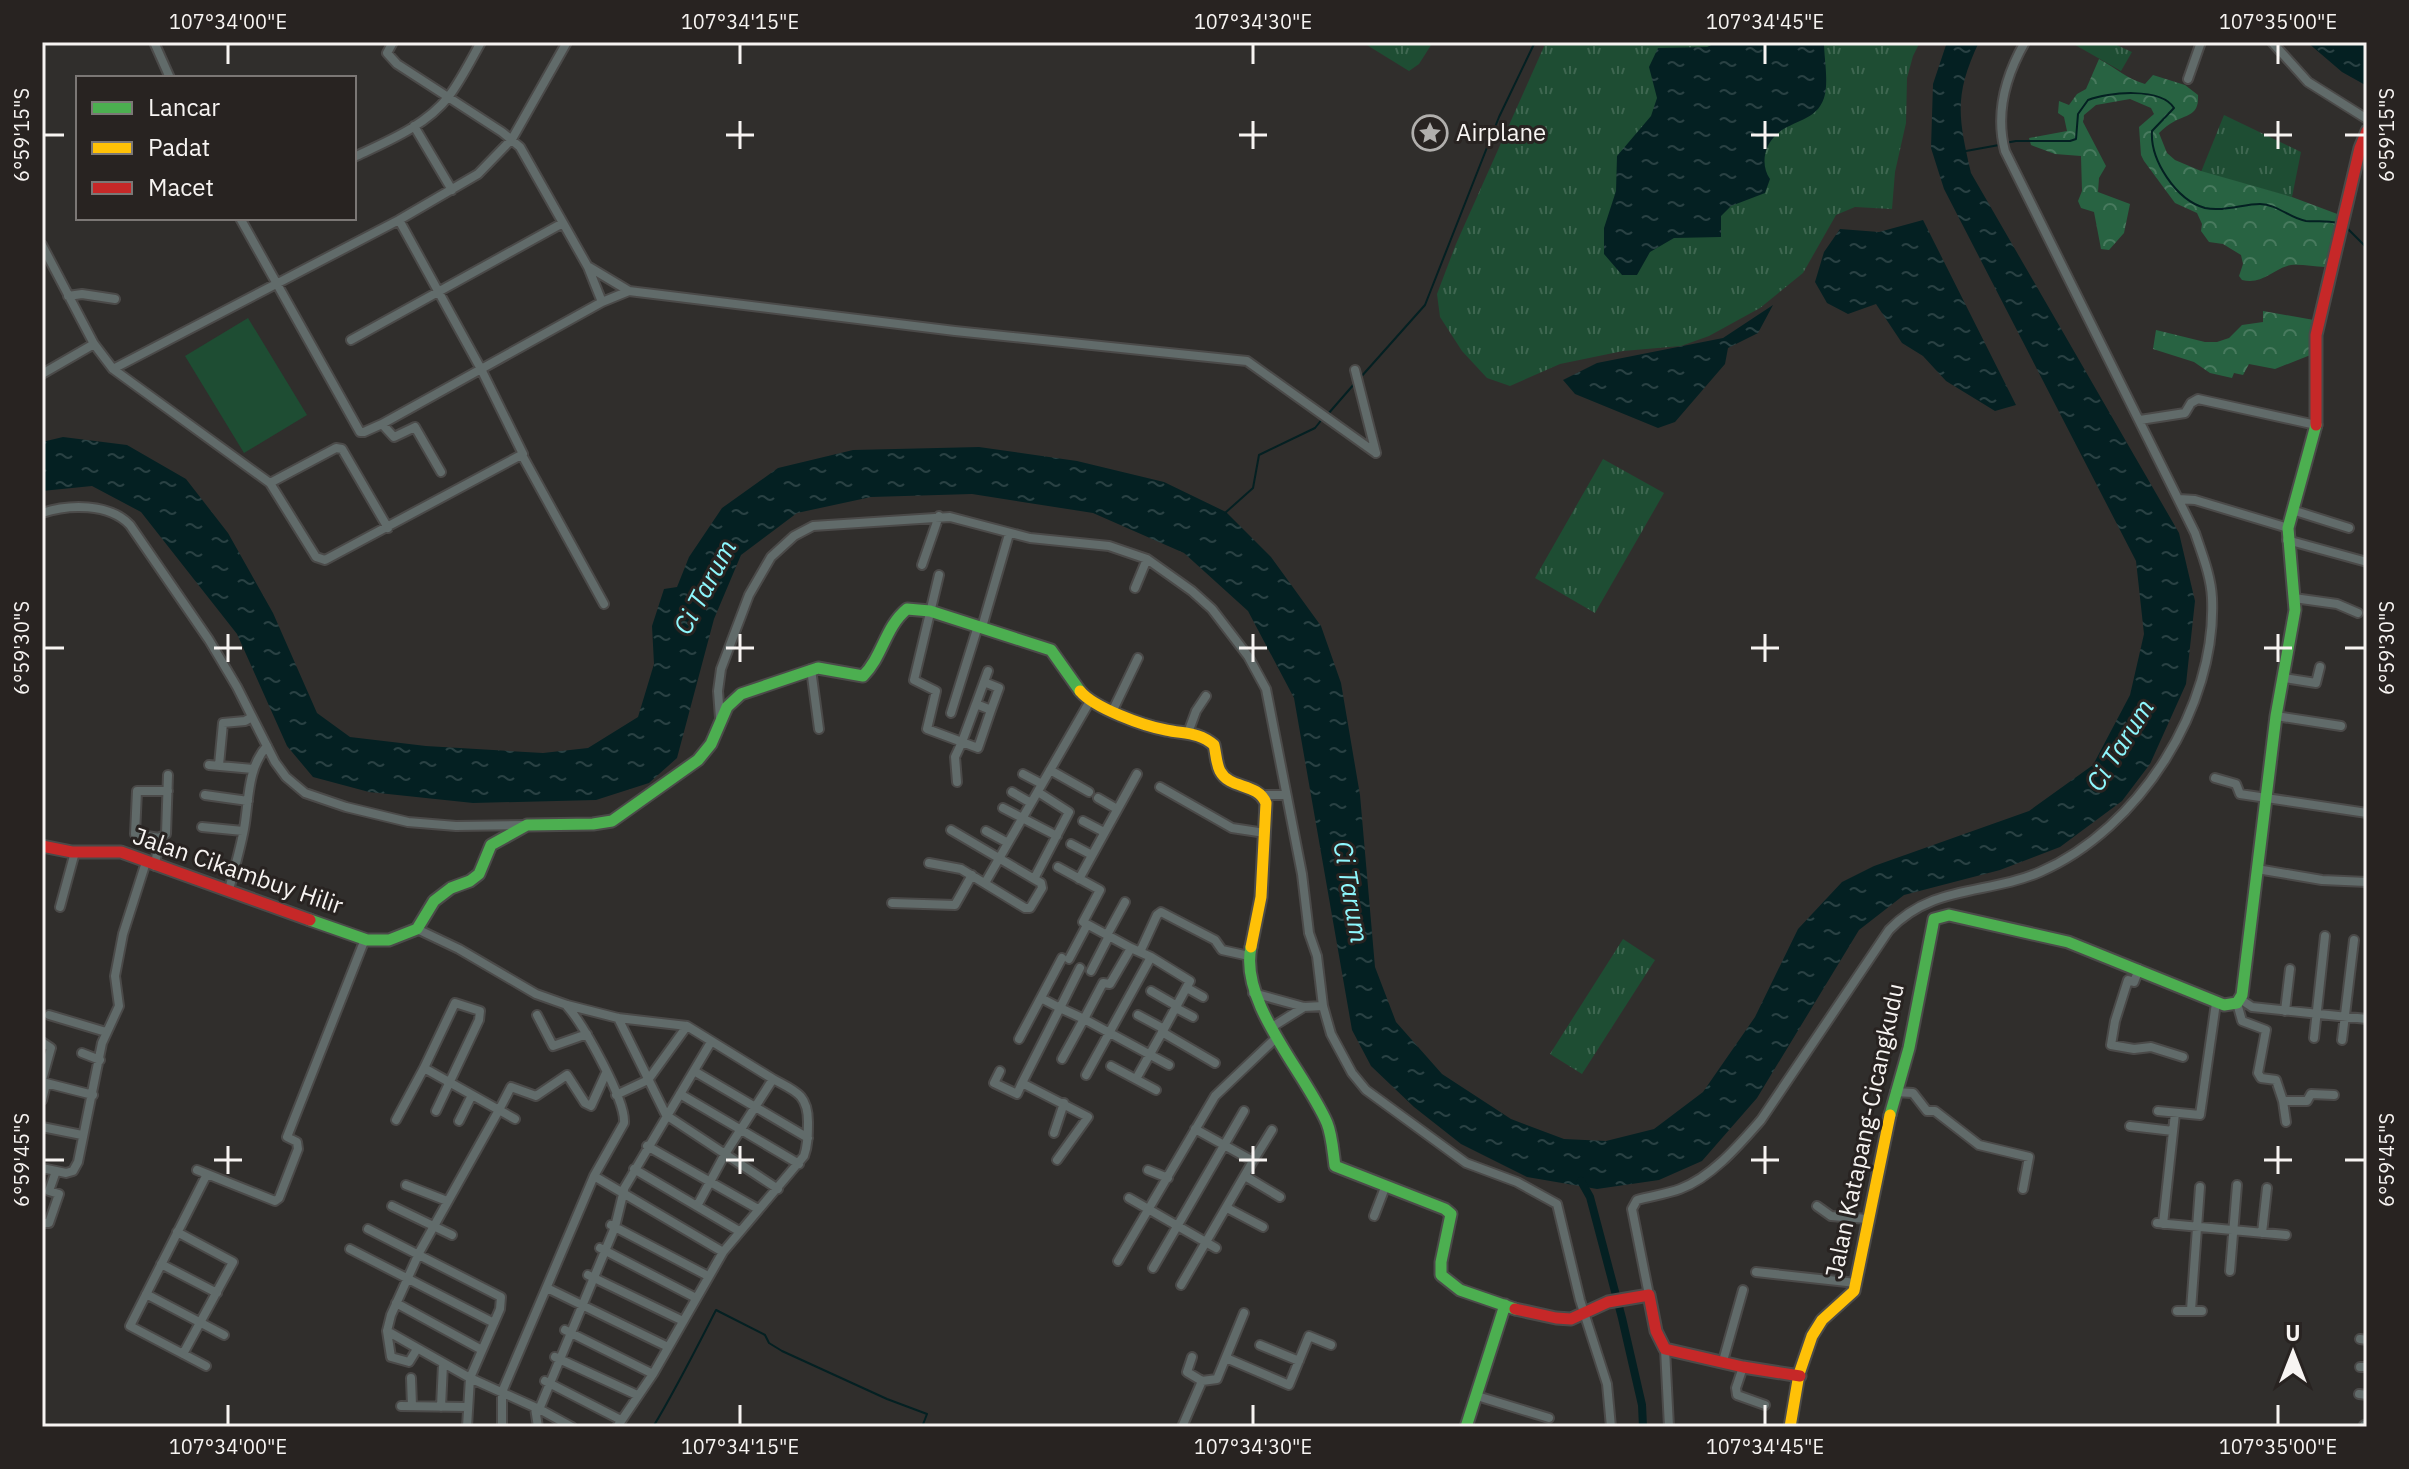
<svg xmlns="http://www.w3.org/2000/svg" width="2409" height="1469" font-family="'IBM Plex Sans',sans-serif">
  <defs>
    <pattern id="grass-tufts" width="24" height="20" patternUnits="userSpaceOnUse" patternTransform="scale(2)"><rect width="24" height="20" fill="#1e4d33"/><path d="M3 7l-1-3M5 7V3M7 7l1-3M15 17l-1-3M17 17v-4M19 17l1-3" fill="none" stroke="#3f6751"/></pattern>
    <pattern id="forest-crowns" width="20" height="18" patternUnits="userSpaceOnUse" patternTransform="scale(2)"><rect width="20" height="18" fill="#286342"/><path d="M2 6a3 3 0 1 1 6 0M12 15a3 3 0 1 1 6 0" fill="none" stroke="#487a5e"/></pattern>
    <pattern id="water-ripples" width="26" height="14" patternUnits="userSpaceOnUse" patternTransform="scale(2)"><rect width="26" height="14" fill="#042022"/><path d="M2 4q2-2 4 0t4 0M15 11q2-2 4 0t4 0" fill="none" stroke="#294143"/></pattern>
  </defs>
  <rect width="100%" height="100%" fill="#302e2c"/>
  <path fill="url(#grass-tufts)" d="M1362 42H1433L1419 64 1409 71Z
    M1546 42H1920L1913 56 1907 78 1906 123 1895 172 1892 209 1855 207 1836 215 1803 273 1760 308 1709 336 1681 346 1623 351 1560 364 1510 386 1487 378 1462 351 1440 317 1437 294 1456 244Z
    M2070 42H2110L2132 52 2121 71Z
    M2224 115 2301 152 2292 197 2201 172Z
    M1603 459 1664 493 1595 613 1535 578Z
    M1623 939 1655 960 1582 1074 1550 1054Z"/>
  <path fill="url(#forest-crowns)" d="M2099 59C2116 68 2127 79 2145 84L2153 75 2185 85 2198 95C2199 114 2190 114 2175 121 2169 124 2164 128 2159 133L2167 153 2175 160 2201 171 2292 197 2340 215 2325 267C2314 267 2302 264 2291 265 2272 269 2263 285 2242 280L2239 276 2243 264 2241 255 2223 244 2209 242 2201 231 2202 224 2197 213 2175 203 2144 161 2141 155 2139 127 2154 114 2151 108 2130 99 2096 105 2084 115 2083 122 2106 166 2099 178 2098 192 2130 204 2124 233 2109 250 2101 249 2094 212 2081 208 2078 201 2082 191 2081 156 2055 154 2031 145 2029 138 2067 131 2064 117 2058 113 2059 101 2069 105 2077 94 2086 89Z
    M2263 311 2314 320 2313 354 2275 369 2249 364 2243 375 2234 373 2232 378 2210 373 2194 362 2153 349 2156 330 2205 342H2217L2229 338 2242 325 2263 322Z"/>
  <path fill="#1e4d33" d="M248 318 307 415 244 453 185 356Z"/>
  <path fill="url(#water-ripples)" d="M1718 42H1824C1824 59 1829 82 1824 98 1816 122 1791 120 1776 135 1763 147 1761 166 1770 179L1765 193 1731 206 1721 216V237L1674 238 1650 252 1637 275H1622L1604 254V228L1616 191 1617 156 1651 116 1657 98 1649 67 1658 48 1707 47Z
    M1947 42H1979C1954 95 1958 117 1971 173L2179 533 2195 601 2186 684 2150 764 2122 801 2060 847 2000 870 1904 895 1859 930 1757 1098 1702 1161 1659 1180 1597 1189 1527 1177 1461 1144 1414 1107 1371 1066 1352 1030 1294 698 1248 611 1184 553 1093 513 972 494 871 497 797 513 741 555 714 619 677 758 649 783 596 800 473 803 369 792 313 777 287 746 237 634 141 512 92 486 42 491V442L63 437 127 445 186 479 228 533 273 613 317 713 350 737 426 746 543 753 588 748 638 717 654 664 652 626 664 589 677 587 689 557 722 508 778 468 853 450 979 447 1077 461 1164 482 1226 512 1271 557 1321 626 1341 683 1360 795 1375 967 1396 1022 1442 1074 1511 1119 1564 1139 1606 1141 1654 1129 1703 1092 1755 1017 1798 929 1842 882 1874 866 2029 811 2093 765 2130 695 2144 634 2136 561 1944 189 1931 148 1933 84Z
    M2307 42H2361L2367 45V86L2342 72Z
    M1923 220 2016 405 1995 411 1946 381 1923 356 1902 343 1876 304 1848 314 1827 303 1815 282 1824 252 1840 229 1879 232Z
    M1773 305 1758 333 1728 348 1725 364 1675 422 1658 428 1575 394 1563 380 1597 363 1723 338Z"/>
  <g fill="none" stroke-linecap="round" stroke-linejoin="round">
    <path stroke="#042022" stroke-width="2" d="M2005 143 2016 141H2070L2076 139 2078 114 2088 100C2108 92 2161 87 2174 108L2152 131C2150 160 2176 200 2205 208 2223 212 2243 204 2260 204 2277 204 2291 219 2306 221 2317 222 2326 220 2337 223
      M1966 151 1999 145
      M2346 227 2367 248
      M1360 378 1425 305 1499 117 1535 42
      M1328 414 1355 383
      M1225 513 1253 488 1259 455 1315 428 1323 418
      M653 1427C676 1389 696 1349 716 1310L765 1335 769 1343 782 1351 887 1399 927 1414 922 1427"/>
    <path stroke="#042022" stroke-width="8" d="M1581 1181 1590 1197 1622 1318 1642 1405 1643 1427"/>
    <defs>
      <path id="street" d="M154 42 170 78
        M393 42 387 53 397 64 502 132 520 147 588 267 602 302
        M2272 42 2308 82 2367 119
        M2188 79 2201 42
        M414 126 452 190
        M354 157C386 142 426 126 449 96 461 80 471 60 481 42
        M240 218 360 432H364L382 424 394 437 415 427 441 472
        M42 245 94 344 113 369 270 483 316 557 325 560 523 454 481 369 399 220
        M589 267 629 291
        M68 296 82 294 115 299
        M351 340 561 224
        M113 369 399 220 478 174 512 139 567 42
        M1355 370 1376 453
        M42 374 94 344
        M2140 420 2185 413 2191 403 2198 399 2316 425
        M382 424 602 302 629 291 955 331 1247 361 1376 453
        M522 455 604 604
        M270 483 336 448 342 449 388 528
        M2179 499 2195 500 2288 528
        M2292 510 2349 528
        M42 513C69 504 109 503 130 525L209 640 237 687 275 762 286 777 305 793 346 807 408 822 456 826 526 825
        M2287 540 2367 562
        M922 565 939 516
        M939 575 914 680 936 691 927 729 962 742 955 757 957 782
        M1135 588 1147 559
        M2294 598 2337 604 2358 613
        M982 627 1009 534
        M811 669 819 729
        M2284 678 2316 683 2320 667
        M984 682 999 688 991 710
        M976 704 991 710 978 748 962 742Z
        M976 704 988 671
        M1113 710 1138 658
        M951 713 978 626
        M2276 716 2341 726
        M720 718 718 691 721 669 749 595 771 557 794 536 813 526 950 517 1030 538 1109 546 1147 559 1192 591 1212 609 1248 656 1266 689 1302 874 1309 933 1317 956 1323 1006 1331 1034 1352 1073 1366 1090 1466 1163 1517 1182 1557 1204 1580 1300 1607 1384 1611 1427
        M1189 730 1196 711 1206 696
        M209 765 253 769
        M219 765 223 723 245 721 252 717
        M1050 770 1089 792
        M1023 774 1042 784
        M2215 778 2236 784 2240 794 2367 813
        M1160 787 1232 828 1265 833
        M1012 792 1031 803
        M205 795 248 801
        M1264 795H1285
        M1098 798 1117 809
        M1003 808 1057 836
        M1083 821 1104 832
        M202 827 243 831
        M986 831 1008 843
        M159 838 135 834 137 791H168
        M1071 844 1092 855
        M929 863 961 869 1025 908H1030L1042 888 1041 883 951 830
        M155 866 159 838 166 834 168 775
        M1058 867 1100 890 1083 922 1131 948
        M2257 869 2322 880 2367 882
        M1034 879 1069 812 1038 792
        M1079 879 1137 774
        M985 883 1090 701
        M229 890C234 870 240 850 244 829 249 801 247 768 267 746
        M892 903 955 905 972 875
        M60 907 75 852
        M417 929 459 949 536 994 567 1005 618 1018 687 1026 773 1079 725 1154 697 1206
        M1107 935 1125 902
        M1140 952 1157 915 1161 912 1215 940 1222 950 1249 956
        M1151 957 1190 981 1164 1029
        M1069 959 1087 925
        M2139 969 2134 982 2128 980 2115 1021 2111 1045 2134 1049 2151 1047 2183 1057
        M1091 971 1109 936
        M1187 988 1203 997
        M1151 991 1177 1006
        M1253 993 1304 1007 1323 1006
        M1041 998 1060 1008 1080 968
        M2240 999 2252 1007 2367 1019
        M2237 1003 2242 1021 2266 1030 2258 1073 2261 1078 2276 1080 2283 1101 2286 1122
        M1176 1008 1193 1017
        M2285 1011 2290 969
        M49 1015 106 1032
        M537 1015 553 1046 587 1034
        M618 1018 666 1115 778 1189
        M1272 1027 1304 1007
        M1162 1032 1215 1063
        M2314 1038 2325 936
        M1019 1039 1062 958
        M2342 1040 2354 940
        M42 1042 51 1048 42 1080
        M82 1053 100 1060
        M1111 1066 1156 1090
        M424 1068 455 1003 480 1011 479 1020 436 1111
        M694 1071 808 1138
        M1000 1071 994 1083 1017 1094 1022 1083
        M1086 1075 1151 957 1131 948 1110 984 1103 983 1084 1019 1169 1065
        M1136 1079 1164 1029 1138 1015
        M42 1082 93 1095
        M1895 1092 1913 1093 1927 1111H1935L1979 1145 2029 1157 2023 1189
        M680 1094 799 1164
        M616 1095 648 1080 687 1026
        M42 1100 46 1084
        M2283 1101H2307L2311 1094 2334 1095
        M2158 1111 2200 1115 2216 1003
        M396 1120 424 1068 499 1110 511 1087 536 1096 567 1075 585 1103 591 1106 606 1073
        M459 1121 472 1095
        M2130 1126 2173 1131
        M42 1127 82 1135
        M1195 1129 1253 1161 1272 1130
        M1054 1133 1064 1103
        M647 1146 758 1209
        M1057 1160 1088 1117 1022 1083 1060 1008 1084 1019 1062 1059
        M42 1168 66 1173 73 1171 78 1162 102 1043 119 1006 115 976 123 934 146 862
        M634 1169 739 1231
        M197 1170 275 1201 279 1198 298 1149 297 1142 287 1137 365 939
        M1148 1170 1168 1178
        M594 1176 723 1252
        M1245 1176 1280 1197
        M406 1185 447 1201
        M622 1192 711 1042
        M1129 1198 1216 1248
        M392 1206 452 1235
        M1817 1206 1831 1216 1867 1219
        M1227 1208 1263 1227
        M1374 1216 1386 1185
        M42 1223H49L59 1194 49 1191 56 1171
        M2157 1223 2286 1235
        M2163 1224 2175 1113
        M611 1225 708 1276
        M368 1229 501 1297 500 1309 470 1378 541 1410 572 1427
        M177 1232 233 1262 183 1354
        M2262 1233 2267 1188
        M600 1248 696 1298
        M350 1249 494 1323
        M1118 1261 1215 1096 1277 1037
        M161 1264 217 1293
        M1153 1268 1244 1111
        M2230 1271 2237 1185
        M1756 1272 1856 1283
        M588 1275 683 1321
        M1181 1285 1253 1161
        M547 1288 668 1347
        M146 1294 224 1335
        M1649 1295 1632 1209 1637 1200C1651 1196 1667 1194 1680 1189 1712 1177 1739 1145 1761 1120L1889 930C1933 884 1987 895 2040 872 2139 829 2217 707 2212 598 2211 576 2202 554 2195 533L2005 151C1995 113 2006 75 2025 42
        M396 1303 482 1350
        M2191 1310 2200 1187
        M2177 1311H2202
        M565 1330 653 1374
        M387 1331 391 1357 409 1362 417 1349
        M2360 1339 2367 1340
        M1260 1345 1299 1361
        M1665 1349 1669 1427
        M555 1357 637 1395
        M1192 1357 1187 1372 1202 1381
        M1226 1358 1289 1385 1309 1336 1331 1345
        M1723 1361 1743 1290
        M206 1366 130 1326 207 1174
        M1743 1367 1736 1388 1737 1395 1765 1405
        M2360 1367H2367
        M411 1378 412 1406
        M545 1381 621 1420
        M2359 1394 2367 1395
        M1477 1396 1549 1418
        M401 1406 467 1407
        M441 1407 443 1364
        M535 1408 538 1427
        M538 1412 615 1227 624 1190
        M2364 1425 2367 1426
        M467 1427 470 1378 387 1331 391 1315 420 1251 499 1110 515 1119
        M502 1427V1392L594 1176 624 1123C626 1100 583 1024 567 1006
        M617 1427 653 1374 723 1252 804 1156C808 1145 808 1134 808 1122 808 1094 795 1091 773 1079
        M1182 1427 1202 1381 1217 1379 1244 1313"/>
      <path id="fast" d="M310 920 367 940H389L417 929 434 901 451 888 470 881 479 874 491 845 527 825 593 824 612 821 698 760 711 744 727 707 741 694 818 668 863 676C883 656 885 627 907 609L930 611 1051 650 1080 691
        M1251 947C1239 1003 1305 1072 1327 1123 1332 1135 1333 1152 1335 1166L1445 1209 1451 1214 1441 1262V1275L1460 1290 1515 1309
        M1890 1115 1909 1048 1934 919 1949 915 2068 942 2224 1005 2237 1003 2242 995 2276 716 2295 610 2288 528 2316 425
        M1466 1427 1505 1305"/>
      <path id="slow" d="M1080 691C1094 708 1144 726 1166 730 1185 734 1199 732 1214 745 1216 753 1216 763 1220 771 1230 790 1257 782 1266 803L1261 897 1251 947
        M1790 1427 1799 1374 1812 1336 1822 1320 1854 1291 1890 1115"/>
      <path id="jam" d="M2316 425V335L2360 148 2367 131
        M42 846 72 852H121L310 920
        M1515 1309 1556 1318 1571 1319 1608 1302 1649 1295 1656 1331 1665 1349 1743 1367 1800 1376"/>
    </defs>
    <use href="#street" stroke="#4b4a49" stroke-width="12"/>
    <use href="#fast" stroke="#4b4a49" stroke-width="15"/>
    <use href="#slow" stroke="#4b4a49" stroke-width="15"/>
    <use href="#jam" stroke="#4b4a49" stroke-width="15"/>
    <use href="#street" stroke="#616b6a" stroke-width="8"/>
    <use href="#fast" stroke="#4caf50" stroke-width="11"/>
    <use href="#slow" stroke="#ffc107" stroke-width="11"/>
    <use href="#jam" stroke="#c62828" stroke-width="11"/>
  </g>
  <path fill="none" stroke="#f7f4f2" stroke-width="3" d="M228 44V64M740 44V64M1253 44V64M1765 44V64M2278 44V64M740 121V149M1253 121V149M1765 121V149M2278 121V149M44 135H64M726 135H754M1239 135H1267M1751 135H1779M2264 135H2292M2345 135H2365M228 634V662M740 634V662M1253 634V662M1765 634V662M2278 634V662M44 648H64M214 648H242M726 648H754M1239 648H1267M1751 648H1779M2264 648H2292M2345 648H2365M228 1146V1174M740 1146V1174M1253 1146V1174M1765 1146V1174M2278 1146V1174M44 1160H64M214 1160H242M726 1160H754M1239 1160H1267M1751 1160H1779M2264 1160H2292M2345 1160H2365M228 1405V1425M740 1405V1425M1253 1405V1425M1765 1405V1425M2278 1405V1425"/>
  <defs>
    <symbol id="sight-ring" viewBox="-11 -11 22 22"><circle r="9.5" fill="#282321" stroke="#b1afad" stroke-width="1.5"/><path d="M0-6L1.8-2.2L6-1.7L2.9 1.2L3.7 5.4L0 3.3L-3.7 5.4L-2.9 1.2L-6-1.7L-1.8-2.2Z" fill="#b1afad"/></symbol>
  </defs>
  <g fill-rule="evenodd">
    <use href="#sight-ring" x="1410" y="113" width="40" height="40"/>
  </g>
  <g text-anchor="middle" stroke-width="6" stroke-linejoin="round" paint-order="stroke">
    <g font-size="24" fill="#f7f4f2" stroke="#282321" text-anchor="start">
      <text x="1456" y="141">Airplane</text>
    </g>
    <g font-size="24" fill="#f7f4f2" stroke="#282321">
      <text transform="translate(238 871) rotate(19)" y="8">Jalan Cikambuy Hilir</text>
      <text transform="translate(1865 1131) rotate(-78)" y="8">Jalan Katapang-Cicangkudu</text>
    </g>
    <g font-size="26" font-style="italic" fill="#8ef7fd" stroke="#282321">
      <text transform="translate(705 587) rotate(-62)" y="9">Ci Tarum</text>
      <text transform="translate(2120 745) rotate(-58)" y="9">Ci Tarum</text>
      <text transform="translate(1351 892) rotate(80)" y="9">Ci Tarum</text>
    </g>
  </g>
  <rect width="2409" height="1469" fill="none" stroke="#282321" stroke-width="88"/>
  <rect x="76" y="76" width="280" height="144" fill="#282321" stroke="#7b7775" stroke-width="2"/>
  <rect x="92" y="102" width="40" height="12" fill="#4caf50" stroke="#7b7775" stroke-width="2"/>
  <text x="148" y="116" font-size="24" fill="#f7f4f2">Lancar</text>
  <rect x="92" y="142" width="40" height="12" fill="#ffc107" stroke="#7b7775" stroke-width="2"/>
  <text x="148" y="156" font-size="24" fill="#f7f4f2">Padat</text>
  <rect x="92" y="182" width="40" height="12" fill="#c62828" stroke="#7b7775" stroke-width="2"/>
  <text x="148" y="196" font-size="24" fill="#f7f4f2">Macet</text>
  <g transform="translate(2293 1353)" stroke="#282321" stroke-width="6" paint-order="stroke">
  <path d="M0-6L14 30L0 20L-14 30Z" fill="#f7f4f2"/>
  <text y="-12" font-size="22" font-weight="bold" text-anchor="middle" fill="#f7f4f2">U</text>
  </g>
  <rect x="44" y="44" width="2321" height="1381" fill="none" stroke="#f7f4f2" stroke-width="3"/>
  <g font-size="20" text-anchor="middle" fill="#f7f4f2">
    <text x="228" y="29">107°34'00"E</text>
    <text x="740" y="29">107°34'15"E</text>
    <text x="1253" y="29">107°34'30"E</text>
    <text x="1765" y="29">107°34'45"E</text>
    <text x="2278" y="29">107°35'00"E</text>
    <text transform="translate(22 135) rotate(-90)" y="7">6°59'15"S</text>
    <text transform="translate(2387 135) rotate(-90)" y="7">6°59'15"S</text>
    <text transform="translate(22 648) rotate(-90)" y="7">6°59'30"S</text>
    <text transform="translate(2387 648) rotate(-90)" y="7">6°59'30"S</text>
    <text transform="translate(22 1160) rotate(-90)" y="7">6°59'45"S</text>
    <text transform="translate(2387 1160) rotate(-90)" y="7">6°59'45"S</text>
    <text x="228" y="1454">107°34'00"E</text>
    <text x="740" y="1454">107°34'15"E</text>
    <text x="1253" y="1454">107°34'30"E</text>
    <text x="1765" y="1454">107°34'45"E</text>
    <text x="2278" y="1454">107°35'00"E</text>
  </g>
</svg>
